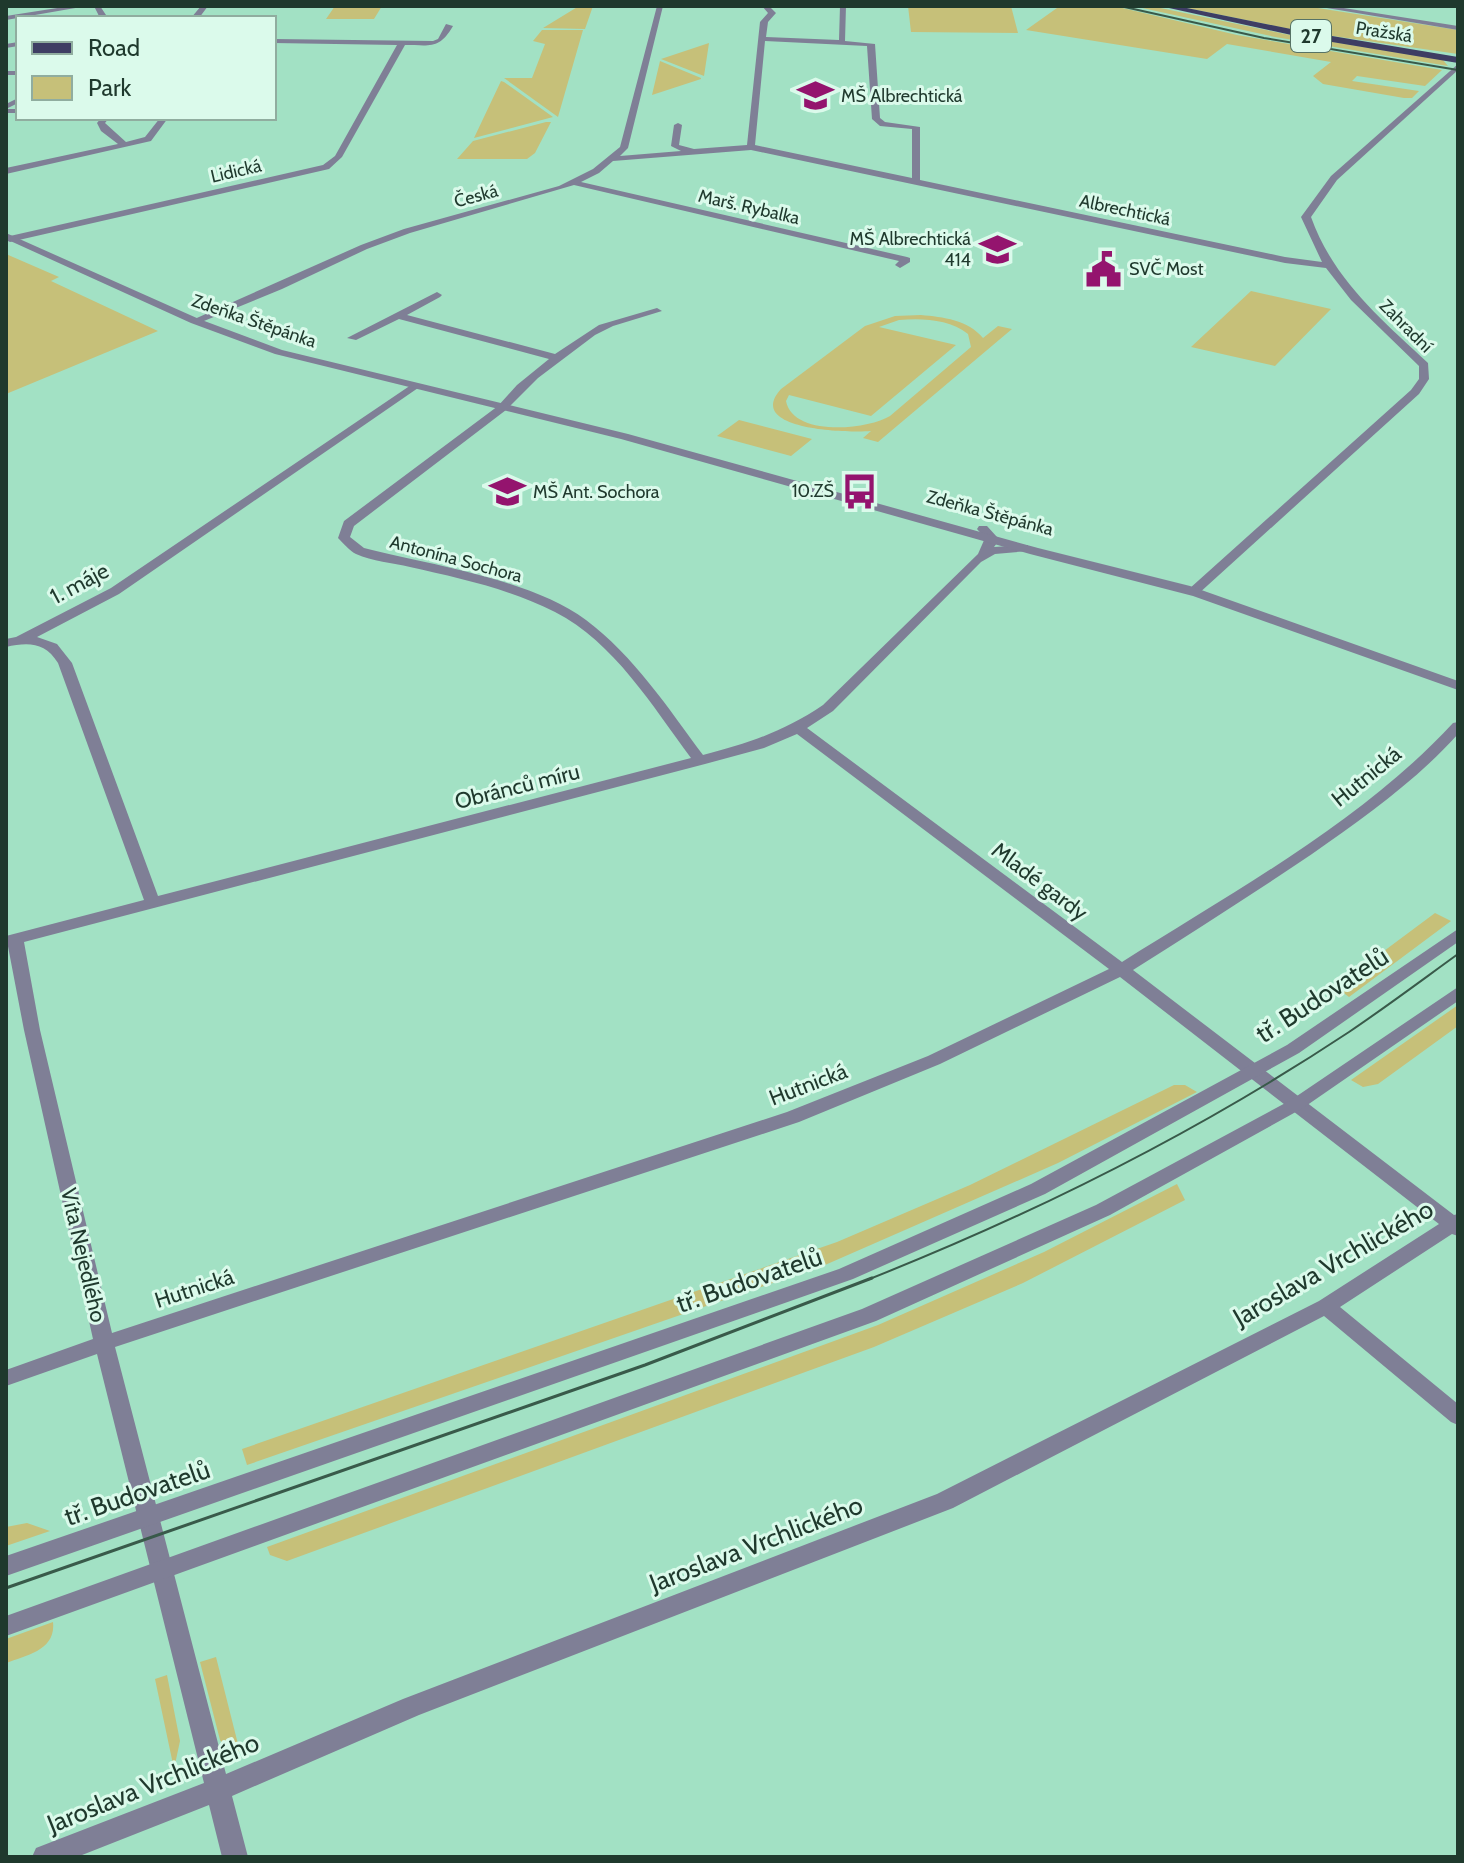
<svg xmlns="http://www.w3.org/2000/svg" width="1464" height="1863" font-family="Cabin,sans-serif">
  <rect width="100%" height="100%" fill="#a2e1c4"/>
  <path fill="#c6c079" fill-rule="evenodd" d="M335 6H382L374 19H326Z
    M579 6H593L585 29 543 28Z
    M908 6H1011L1018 33 911 32Z
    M1055 6H1114L1237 35 1442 70 1425 86 1357 76 1352 81 1419 91 1412 98H1404L1323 84 1313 76 1331 62 1227 44 1207 59 1026 30 1057 8Z
    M1133 6H1151L1285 34 1443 60 1448 66 1275 37Z
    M1177 6H1305L1458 30V54L1305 32Z
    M542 30H583L558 117 504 78H532L545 44 533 41Z
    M709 43 704 76 661 59Z
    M660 61 701 78V79L652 95Z
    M501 81 504 82 553 117 474 138Z
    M546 122H551L535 153 527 159H457L473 141Z
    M6 254 59 277 51 281 158 331 6 394Z
    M1251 291 1331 309 1275 366 1191 347Z
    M921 315C943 317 968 320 983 338L998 326 1012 329 878 442 863 438 871 431C852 433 743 431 781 389L865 326 895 316ZM899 320C922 318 949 319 968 334L971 347 890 416C867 430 793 437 786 401L789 395 871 416 956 345 879 327Z
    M739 420 812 439 791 456 717 436Z
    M1435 913 1451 921 1349 997 1341 991V983Z
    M1458 1005V1026L1378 1084 1363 1087 1351 1080Z
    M1174 1085H1185L1197 1092 1058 1163 825 1265 247 1465 242 1449 837 1242 970 1185Z
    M1177 1184 1185 1200 1023 1283 874 1347 287 1561 270 1555 267 1547 878 1325 1044 1252Z
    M27 1523 50 1531 6 1546V1527Z
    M53 1622C56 1650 27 1655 6 1663V1639Z
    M216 1657 240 1752 224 1746 220 1740 200 1662Z
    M167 1675 180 1741 174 1769 155 1679Z"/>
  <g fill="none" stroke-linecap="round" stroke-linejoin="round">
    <path fill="#7f7f96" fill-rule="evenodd" d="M70 6H87L6 20V16Z
      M201 6H208L199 18H191Z
      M657 6H663L628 148 620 156 681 151 671 146 674 125 678 123 682 125 679 145 694 149 747 145 760 22 768 13 762 6H769L776 13 768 22 766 37 839 40 840 6H846L845 41 875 44 880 118 885 122 920 127V180L1285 257 1322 262 1301 217 1331 176 1458 64V70L1337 180 1311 217C1333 279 1381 319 1428 363L1429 379 1419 394 1197 595H1189V589L1411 390 1419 379V366L1351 300 1326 268 1285 263 751 150 613 161 599 173 581 182 907 257 910 258V262L900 268 895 265 899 261 574 185 410 233 367 249 282 289 199 323 190 321 361 245 404 229 559 186 593 169 620 147ZM765 41 867 46 872 119 880 126 912 129V178L755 145Z
      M1315 6H1331L1458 26V30Z
      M446 24 453 26C439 50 430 45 405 45L342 157 329 169 10 242 6 240 10 236 323 165 335 156 397 45 274 43V39L433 41 438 39Z
      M18 42V46L6 48V44Z
      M6 71H18V75H6Z
      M6 109H18V113H6Z
      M101 118H109L105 123 126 142 145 137 160 118H168L151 141 6 174V168L118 144 101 131 97 123Z
      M437 292 442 295 440 297 407 315 555 354 599 325 657 308 662 311 613 326 595 335 538 378 506 410 354 526 350 537 364 548C431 565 531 579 586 620 634 656 668 708 703 755 749 743 783 732 823 705L978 554 985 538 977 529 979 526H987L997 537V543L994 547 1028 545V551L995 554 981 562 833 711 807 728 1122 962C1233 892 1364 820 1453 723L1458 722V734C1416 781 1363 818 1312 854 1253 894 1193 932 1133 970L1454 1215 1458 1214V1236L1452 1234 1340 1307 1458 1404V1425L1451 1422 1324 1316 953 1508 419 1715 232 1796 248 1857H222L209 1805 77 1857H32L36 1848 204 1783 97 1354 6 1386V1370L93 1339 24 1030 6 936 144 900 58 663C45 642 28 642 6 647V639L16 637 111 588 414 383 419 386 418 388 119 594 37 637 57 644 72 663 158 896 691 758C653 707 614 642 555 612 510 589 459 578 410 567 393 563 372 561 356 554 350 551 343 543 338 538L344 521 498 406 517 385 549 359 399 319 356 340 347 338ZM797 734 1109 969 928 1056 787 1112 112 1333 40 1030 24 942 705 764 764 748ZM1120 977 1439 1224 1319 1301 937 1494 403 1699 226 1774 115 1347 799 1122 940 1064Z"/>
    <path fill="#7f7f96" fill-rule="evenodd" d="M94 6H100L108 18H100Z
      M18 98V103L6 109V104Z
      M6 233 199 319 282 350 628 434 1038 548 1190 586 1458 681V690L1193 596 1030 554 621 439 275 354 191 323 6 239Z
      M1458 929V942L1299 1053 1045 1194 853 1279 6 1576V1556L839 1269 1031 1184 1287 1045Z
      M1458 987V1001L1303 1108 1110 1215 876 1321 6 1636V1616L862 1309 1096 1205 1291 1100Z"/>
    <path fill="#3e3d63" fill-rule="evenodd" d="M1160 6H1177L1296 30 1458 57V63L1296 36Z"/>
    <path stroke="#395a4a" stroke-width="2" d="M1120 6 1264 38 1458 70
      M867 1280C1034 1214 1198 1132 1349 1032 1386 1007 1422 980 1458 954"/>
    <path stroke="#395a4a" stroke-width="3" d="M6 1588 645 1365 872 1278"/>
  </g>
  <defs>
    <symbol id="school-bare" viewBox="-9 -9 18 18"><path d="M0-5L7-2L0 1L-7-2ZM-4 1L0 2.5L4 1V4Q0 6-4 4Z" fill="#94146e" stroke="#dbfaeb" stroke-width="2.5" paint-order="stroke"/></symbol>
    <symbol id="civic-bare" viewBox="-9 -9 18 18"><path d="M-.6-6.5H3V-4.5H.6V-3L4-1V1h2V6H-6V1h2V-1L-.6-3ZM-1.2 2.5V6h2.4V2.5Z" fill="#94146e" stroke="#dbfaeb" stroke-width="2.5" paint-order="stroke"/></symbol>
    <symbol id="bus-bare" viewBox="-9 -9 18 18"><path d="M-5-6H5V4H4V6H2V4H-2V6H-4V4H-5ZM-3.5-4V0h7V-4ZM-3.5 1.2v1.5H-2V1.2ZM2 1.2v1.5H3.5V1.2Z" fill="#94146e" stroke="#dbfaeb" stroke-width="2.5" paint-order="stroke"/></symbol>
  </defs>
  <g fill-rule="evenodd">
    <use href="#school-bare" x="790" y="70" width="51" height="51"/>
    <use href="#school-bare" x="972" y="224" width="51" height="51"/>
    <use href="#civic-bare" x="1078" y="244" width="51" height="51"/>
    <use href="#bus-bare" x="834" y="466" width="51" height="51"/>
    <use href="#school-bare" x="482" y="466" width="51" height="51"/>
  </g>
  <g text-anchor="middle" stroke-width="6" stroke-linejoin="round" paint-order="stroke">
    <g font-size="18" fill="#1f392d" stroke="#dbfaeb">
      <text transform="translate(1384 32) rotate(9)" y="6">Pražská</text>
      <text transform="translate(236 171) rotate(-13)" y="6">Lidická</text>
      <text transform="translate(476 196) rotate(-15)" y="6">Česká</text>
      <text transform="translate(749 207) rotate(13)" y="6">Marš. Rybalka</text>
      <text transform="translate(1125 210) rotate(12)" y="6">Albrechtická</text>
      <text transform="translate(254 321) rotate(19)" y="6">Zdeňka Štěpánka</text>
      <text transform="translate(1406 326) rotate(45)" y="6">Zahradní</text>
      <text transform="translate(990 513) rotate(15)" y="6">Zdeňka Štěpánka</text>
      <text transform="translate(456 559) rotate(15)" y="6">Antonína Sochora</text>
    </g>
    <g font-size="18" fill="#1f392d" stroke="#dbfaeb" text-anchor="start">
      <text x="841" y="102">MŠ Albrechtická</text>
      <text x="971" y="245" text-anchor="end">MŠ Albrechtická<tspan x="971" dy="21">414</tspan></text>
      <text x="1129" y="275">SVČ Most</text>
      <text x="834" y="497" text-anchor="end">10.ZŠ</text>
      <text x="533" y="498">MŠ Ant. Sochora</text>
    </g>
    <rect fill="#dbfaeb" stroke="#577366" stroke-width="2" x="1291" y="20" width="40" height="32" rx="6"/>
    <g font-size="20" font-weight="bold" fill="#1f392d">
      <text x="1311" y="43">27</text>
    </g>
    <g font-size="22" fill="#1f392d" stroke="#dbfaeb">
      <text transform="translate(79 583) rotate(-28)" y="8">1. máje</text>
      <text transform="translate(1366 776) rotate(-39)" y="8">Hutnická</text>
      <text transform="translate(517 786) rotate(-14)" y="8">Obránců míru</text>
      <text transform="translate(1040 881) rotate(37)" y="8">Mladé gardy</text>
      <text transform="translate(808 1084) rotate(-21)" y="8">Hutnická</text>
      <text transform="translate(84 1255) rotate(77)" y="8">Víta Nejedlého</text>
      <text transform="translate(194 1288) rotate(-18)" y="8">Hutnická</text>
    </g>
    <g font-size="26" fill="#1f392d" stroke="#dbfaeb">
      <text transform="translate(1322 995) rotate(-33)" y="9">tř. Budovatelů</text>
      <text transform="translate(1333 1263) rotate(-30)" y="9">Jaroslava Vrchlického</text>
      <text transform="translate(749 1280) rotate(-19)" y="9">tř. Budovatelů</text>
      <text transform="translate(137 1493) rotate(-19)" y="9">tř. Budovatelů</text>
      <text transform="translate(756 1544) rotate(-21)" y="9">Jaroslava Vrchlického</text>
      <text transform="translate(153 1783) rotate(-22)" y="9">Jaroslava Vrchlického</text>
    </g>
  </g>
  <rect width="1464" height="1863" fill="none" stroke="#1f392d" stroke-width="16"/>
  <rect x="16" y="16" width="260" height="104" fill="#dbfaeb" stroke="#90ad9f" stroke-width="2"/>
  <rect x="32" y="42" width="40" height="12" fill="#3e3d63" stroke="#90ad9f" stroke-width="2"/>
  <text x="88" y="56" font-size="24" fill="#1f392d">Road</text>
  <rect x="32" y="76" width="40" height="24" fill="#c6c079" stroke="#90ad9f" stroke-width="2"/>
  <text x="88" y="96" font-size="24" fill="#1f392d">Park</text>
</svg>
